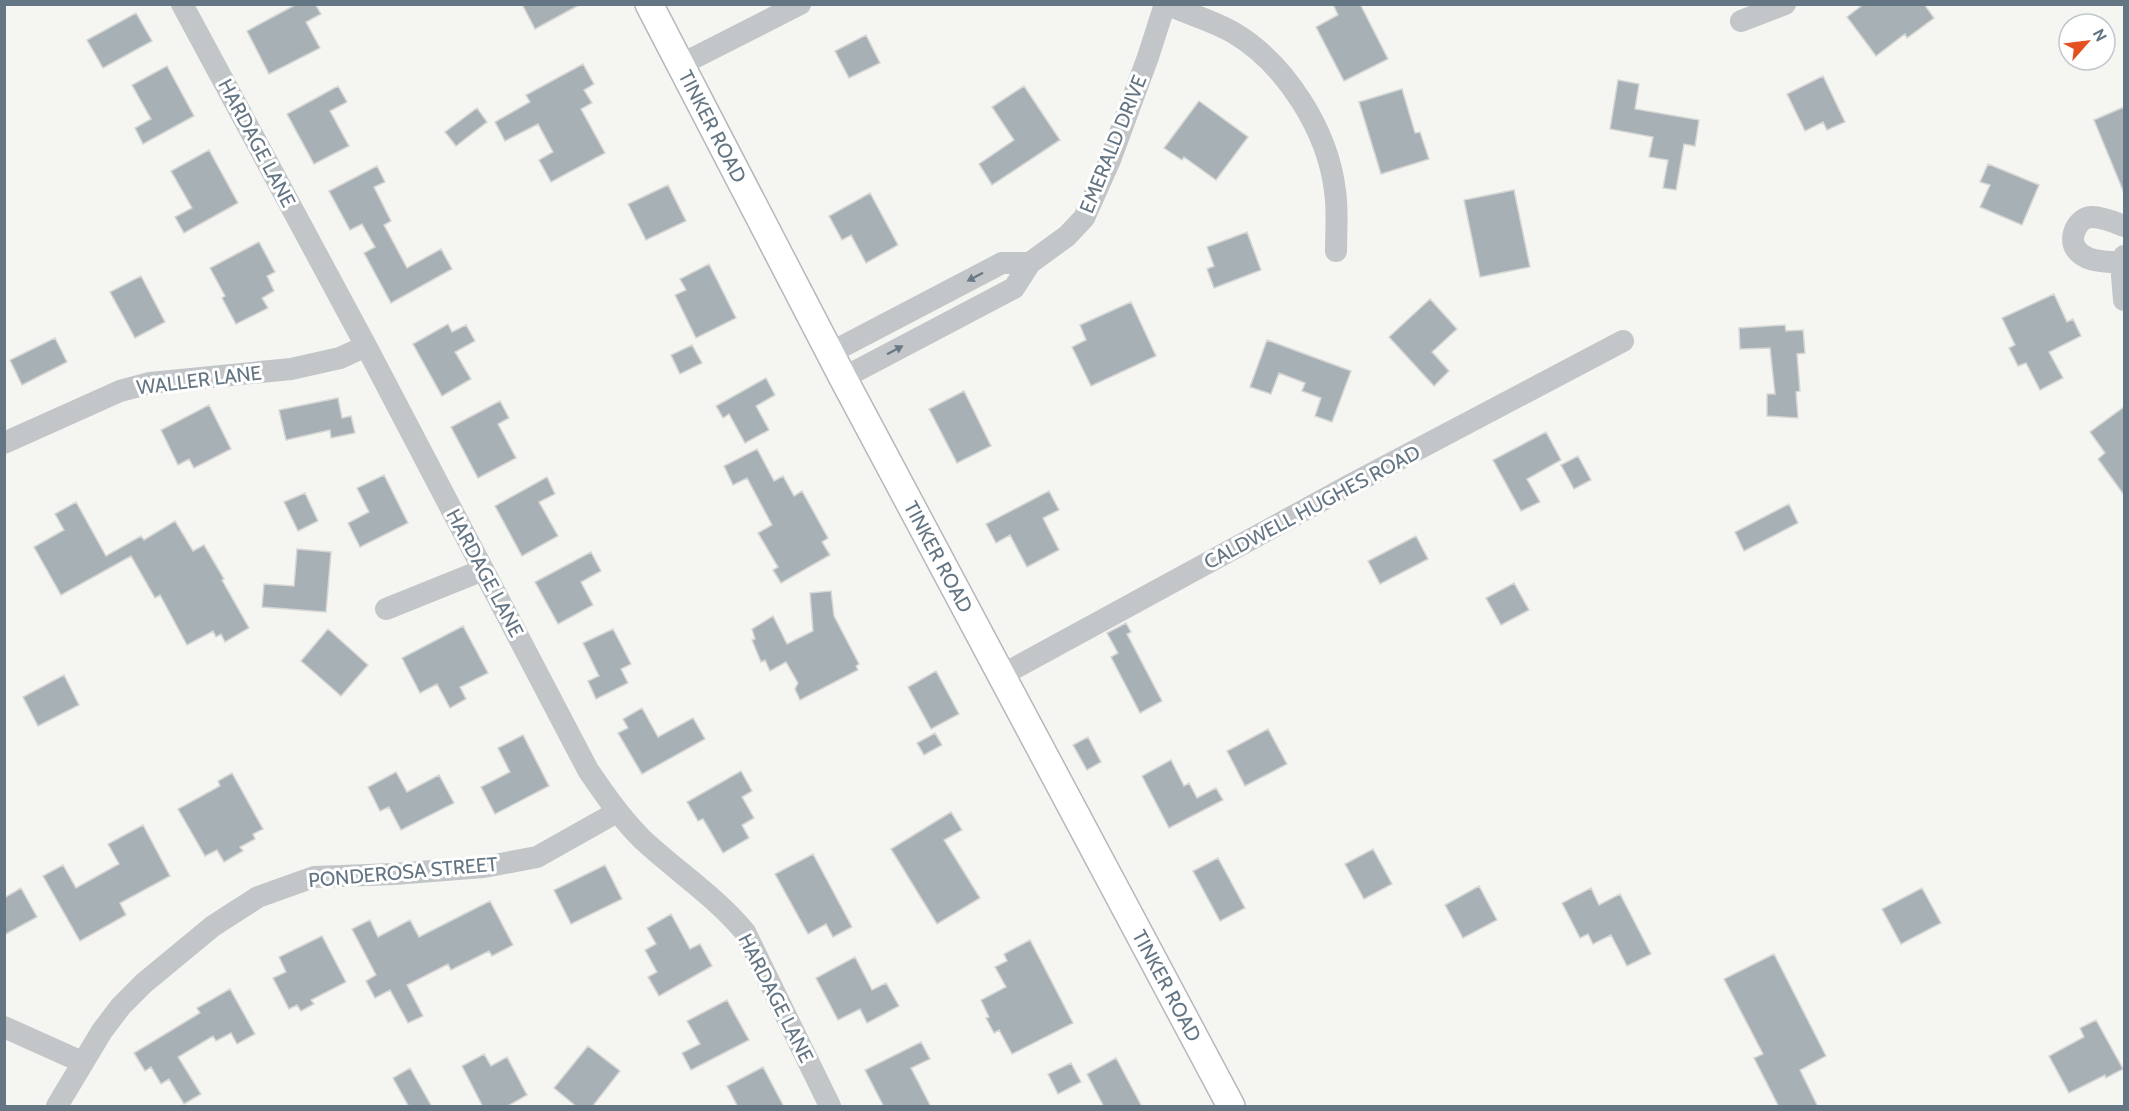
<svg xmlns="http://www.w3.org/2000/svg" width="2129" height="1111" font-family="Cabin,sans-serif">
  <rect width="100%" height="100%" fill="#f5f5f1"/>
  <path fill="#a7b0b5" stroke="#d6d6d4" stroke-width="1.5" d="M297 4H315L321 14 306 22 320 48 269 74 247 31Z
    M522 4H581L535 29Z
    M1333 4H1360L1388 59 1344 81 1316 27 1338 15Z
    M1864 4H1924L1934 18 1907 38 1905 34 1876 56 1847 17Z
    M136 13 152 41 103 68 87 40Z
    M866 35 880 63 849 78 835 51Z
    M583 64 594 84 584 90 592 103 581 109 605 153 551 182 539 160 553 152 538 124 505 141 495 122 530 102 526 95Z
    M167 66 194 116 143 144 135 128 151 119 132 85Z
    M1823 76 1845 122 1827 130 1823 122 1805 131 1787 94Z
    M1618 80 1639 84 1635 109 1699 120 1695 146 1684 144 1676 190 1663 188 1668 160 1649 157 1653 137 1610 129Z
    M338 86 347 102 330 111 349 146 314 164 287 114Z
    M1024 86 1060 140 992 185 979 164 1014 140 992 107Z
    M1402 89 1415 133 1420 132 1429 159 1381 174 1359 102Z
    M1199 101 1248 137 1216 180 1184 157 1182 160 1164 148Z
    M2124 107V193L2094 120Z
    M477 108 487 122 456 146 445 132Z
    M209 150 238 203 184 233 175 217 192 208 171 171Z
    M1988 164 2039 185 2022 225 1980 207 1990 185 1980 182Z
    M377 166 385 182 374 187 391 221 384 225 407 268 441 249 452 269 391 303 364 253 375 247 362 224 350 230 329 191Z
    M668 185 686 221 646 240 628 204Z
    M1514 190 1530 267 1480 277 1464 200Z
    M870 193 898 245 866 263 851 235 842 240 829 216Z
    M1247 232 1261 270 1214 288 1207 269 1214 266 1207 247Z
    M259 242 275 272 267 276 274 291 262 298 268 308 236 324 222 298 225 296 210 268Z
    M709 264 736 318 696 338 675 295 686 290 680 279Z
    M141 276 165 322 135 338 110 292Z
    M2054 294 2067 322 2073 319 2081 336 2049 352 2063 378 2040 390 2026 363 2018 366 2009 348 2015 345 2002 318Z
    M1430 299 1457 329 1432 352 1449 371 1434 386 1389 337Z
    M1131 302 1156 356 1091 386 1072 347 1086 340 1080 325Z
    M448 324 452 332 466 325 475 341 455 352 471 379 442 396 413 344Z
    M1785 325 1786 331 1803 330 1805 353 1797 354 1800 391 1796 392 1798 418 1767 416V394H1775L1770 348 1740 349 1739 328Z
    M55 338 67 362 22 385 10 360Z
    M1267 340 1351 371 1332 422 1315 416 1321 398 1302 391 1305 383 1279 373 1271 394 1250 387Z
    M692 345 702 363 680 374 671 355Z
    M766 378 775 395 756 406 769 430 745 443 729 414 723 418 716 406Z
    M964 391 991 446 957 463 929 409Z
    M338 398 342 418 351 416 355 433 331 438 330 430 286 440 279 410Z
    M500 401 509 418 498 424 516 458 478 478 451 427Z
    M209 405 231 449 194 468 189 459 178 465 161 430Z
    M2124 407V495L2098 459 2105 453 2090 432Z
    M1546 432 1561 460 1527 479 1540 502 1521 511 1493 460Z
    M757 449 774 481 783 476 794 496 802 491 828 538 822 542 830 555 781 583 773 570 778 567 758 533 772 525 747 478 733 485 724 466Z
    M1578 456 1591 480 1574 489 1561 465Z
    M384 475 408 523 360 547 348 523 369 512 357 488Z
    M547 477 555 494 539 502 558 536 522 556 495 506Z
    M1049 491 1059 510 1043 518 1059 550 1027 567 1010 535 996 543 986 524Z
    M305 493 318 521 298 531 284 502Z
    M76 502 106 556 141 536 144 540 175 521 193 551 204 545 224 579 222 580 249 628 225 642 221 634 216 637 213 631 187 645 160 595 155 598 131 556 61 595 34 547 64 530 55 514Z
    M1789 504 1798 523 1744 551 1735 532Z
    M1416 536 1428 559 1380 584 1368 561Z
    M297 549 331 552 326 612 262 607 264 584 294 586Z
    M591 552 601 571 581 582 593 605 558 624 535 582Z
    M1514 583 1529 610 1501 625 1486 598Z
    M831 591 834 616 859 664 856 666 858 670 800 700 795 689 798 683 786 662 770 671 765 660 761 662 752 640 755 639 752 629 773 616 787 644 813 631 810 593Z
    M1126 623 1131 632 1127 634 1162 701 1140 713 1111 657 1118 653 1107 633Z
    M463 626 488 673 460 687 466 699 450 708 437 684 420 693 402 658Z
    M328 629 368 665 341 696 301 661Z
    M613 629 631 664 621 669 628 683 596 699 588 681 599 676 583 643Z
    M936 671 959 714 931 729 908 687Z
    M64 675 79 705 38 726 23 697Z
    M642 708 658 737 693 718 705 739 642 774 618 733 628 728 623 719Z
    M1268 729 1287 764 1245 786 1227 751Z
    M935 733 942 745 924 755 917 743Z
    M523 735 549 786 495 814 481 787 510 772 498 748Z
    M1088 737 1101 762 1087 770 1073 745Z
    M1171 760 1184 786 1189 783 1197 798 1216 788 1223 800 1169 828 1142 776Z
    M741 771 752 791 742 797 754 818 742 825 749 838 723 853 703 819 698 821 687 802Z
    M396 772 407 792 439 775 454 803 401 830 389 807 380 811 368 787Z
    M232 773 263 829 253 834 255 839 240 847 243 851 224 862 217 850 205 856 178 809 220 786 218 781Z
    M951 812 962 830 944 840 980 898 937 924 891 849Z
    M143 825 170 876 120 903 126 915 80 941 43 876 63 865 76 888 119 864 108 844Z
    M1373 849 1392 884 1364 899 1345 864Z
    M813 854 852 927 833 937 826 924 808 934 775 874Z
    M1218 858 1245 908 1220 921 1193 871Z
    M605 865 622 899 571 924 554 890Z
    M1479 886 1497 920 1463 938 1445 905Z
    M21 888 37 917 4 935V898Z
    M1591 888 1599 905 1620 894 1651 954 1627 966 1611 935 1593 944 1588 934 1580 938 1562 903Z
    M1922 888 1941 923 1901 944 1882 909Z
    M490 901 513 945 492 956 489 951 451 970 448 964 407 985 423 1016 408 1023 390 990 375 998 366 981 376 975 352 929 370 920 378 937 410 920 419 937Z
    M671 914 690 949 700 944 712 966 659 996 648 977 657 972 645 950 656 944 647 928Z
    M322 936 346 982 311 1000 314 1004 301 1011 297 1005 289 1009 273 978 286 972 279 957Z
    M1030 940 1073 1023 1012 1054 999 1030 994 1033 986 1018 989 1017 981 1000 1006 987 995 967 1007 961 1004 954Z
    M1774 954 1826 1056 1800 1070 1818 1107H1779L1754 1058 1763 1054 1724 979Z
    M855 957 872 990 886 983 899 1006 867 1023 860 1009 838 1020 816 978Z
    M230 989 255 1034 237 1044 231 1033 216 1041 213 1036 178 1057 201 1094 184 1104 169 1079 161 1084 151 1067 145 1071 134 1053 200 1013 197 1008Z
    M727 1000 749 1040 691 1070 682 1053 700 1044 687 1021Z
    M2096 1020 2123 1069 2106 1078 2105 1075 2069 1093 2049 1056 2084 1037 2080 1028Z
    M921 1042 930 1059 911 1068 931 1107H884L865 1070Z
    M588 1046 620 1071 592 1107H577L554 1088Z
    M484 1054 491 1066 507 1057 527 1095 506 1107H483L462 1066Z
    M1116 1058 1142 1107H1104L1087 1074Z
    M1071 1063 1081 1082 1058 1094 1048 1074Z
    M763 1067 784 1107H738L727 1086Z
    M410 1068 432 1107H409L393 1078Z"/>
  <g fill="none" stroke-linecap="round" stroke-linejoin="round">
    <defs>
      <g id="major">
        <path id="s1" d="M649 4 843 378 1231 1106"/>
      </g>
    </defs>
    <use href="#major" stroke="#b5b9bd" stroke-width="30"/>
    <path stroke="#c2c6c9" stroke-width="22" d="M182 4 366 346 588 770C605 795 621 818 642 839 676 871 715 896 745 932L830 1106
      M1166 4C1188 14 1214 21 1234 33 1286 64 1328 131 1335 191 1338 210 1336 231 1336 251
      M1741 21 1785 4
      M680 65 800 4
      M2124 256 2121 263 2124 300
      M2121 263C2107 261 2086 263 2076 249 2068 237 2078 217 2092 217 2103 217 2114 222 2124 226
      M830 353 1002 263H1030
      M843 378 1014 288 1030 263 1067 236 1084 218 1110 160 1148 57 1165 4
      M4 443 120 391 150 383 291 369 340 358 366 346
      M386 609 483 570
      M1002 675 1352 484 1623 341
      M4 1027 82 1062
      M57 1106 102 1031 121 1006 144 983 213 926 258 897 314 877 394 874 484 867 537 857 617 812"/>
    <use href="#major" stroke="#fff" stroke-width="27"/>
  </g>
  <defs><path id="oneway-solid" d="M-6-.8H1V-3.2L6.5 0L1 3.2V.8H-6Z" transform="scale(1.5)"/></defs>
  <g fill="#697986">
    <use href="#oneway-solid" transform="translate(975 277) rotate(152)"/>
    <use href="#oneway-solid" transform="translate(895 350) rotate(-28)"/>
  </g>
  <g text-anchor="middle" stroke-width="6" stroke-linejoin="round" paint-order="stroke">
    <g font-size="20" fill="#647583" stroke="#fff">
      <text dy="7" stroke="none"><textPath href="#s1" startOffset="138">TINKER ROAD</textPath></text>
      <text transform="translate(257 143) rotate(62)" y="7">HARDAGE LANE</text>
      <text transform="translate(1113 144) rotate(-68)" y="7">EMERALD DRIVE</text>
      <text transform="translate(199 380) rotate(-7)" y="7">WALLER LANE</text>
      <text transform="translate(1312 507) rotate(-28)" y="7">CALDWELL HUGHES ROAD</text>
      <text dy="7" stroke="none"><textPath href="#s1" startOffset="624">TINKER ROAD</textPath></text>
      <text transform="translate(485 573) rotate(62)" y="7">HARDAGE LANE</text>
      <text transform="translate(403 872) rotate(-5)" y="7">PONDEROSA STREET</text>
      <text dy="7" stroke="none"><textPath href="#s1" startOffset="1110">TINKER ROAD</textPath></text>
      <text transform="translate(776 998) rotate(63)" y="7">HARDAGE LANE</text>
    </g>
  </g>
  <rect width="2129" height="1111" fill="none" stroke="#647583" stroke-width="12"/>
  <g transform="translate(2087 42) rotate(62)"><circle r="28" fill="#ffffff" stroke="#c1c8cd" stroke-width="1.5"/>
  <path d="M0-4.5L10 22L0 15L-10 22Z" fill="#e55021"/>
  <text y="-9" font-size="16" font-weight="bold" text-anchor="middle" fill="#647583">N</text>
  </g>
</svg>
